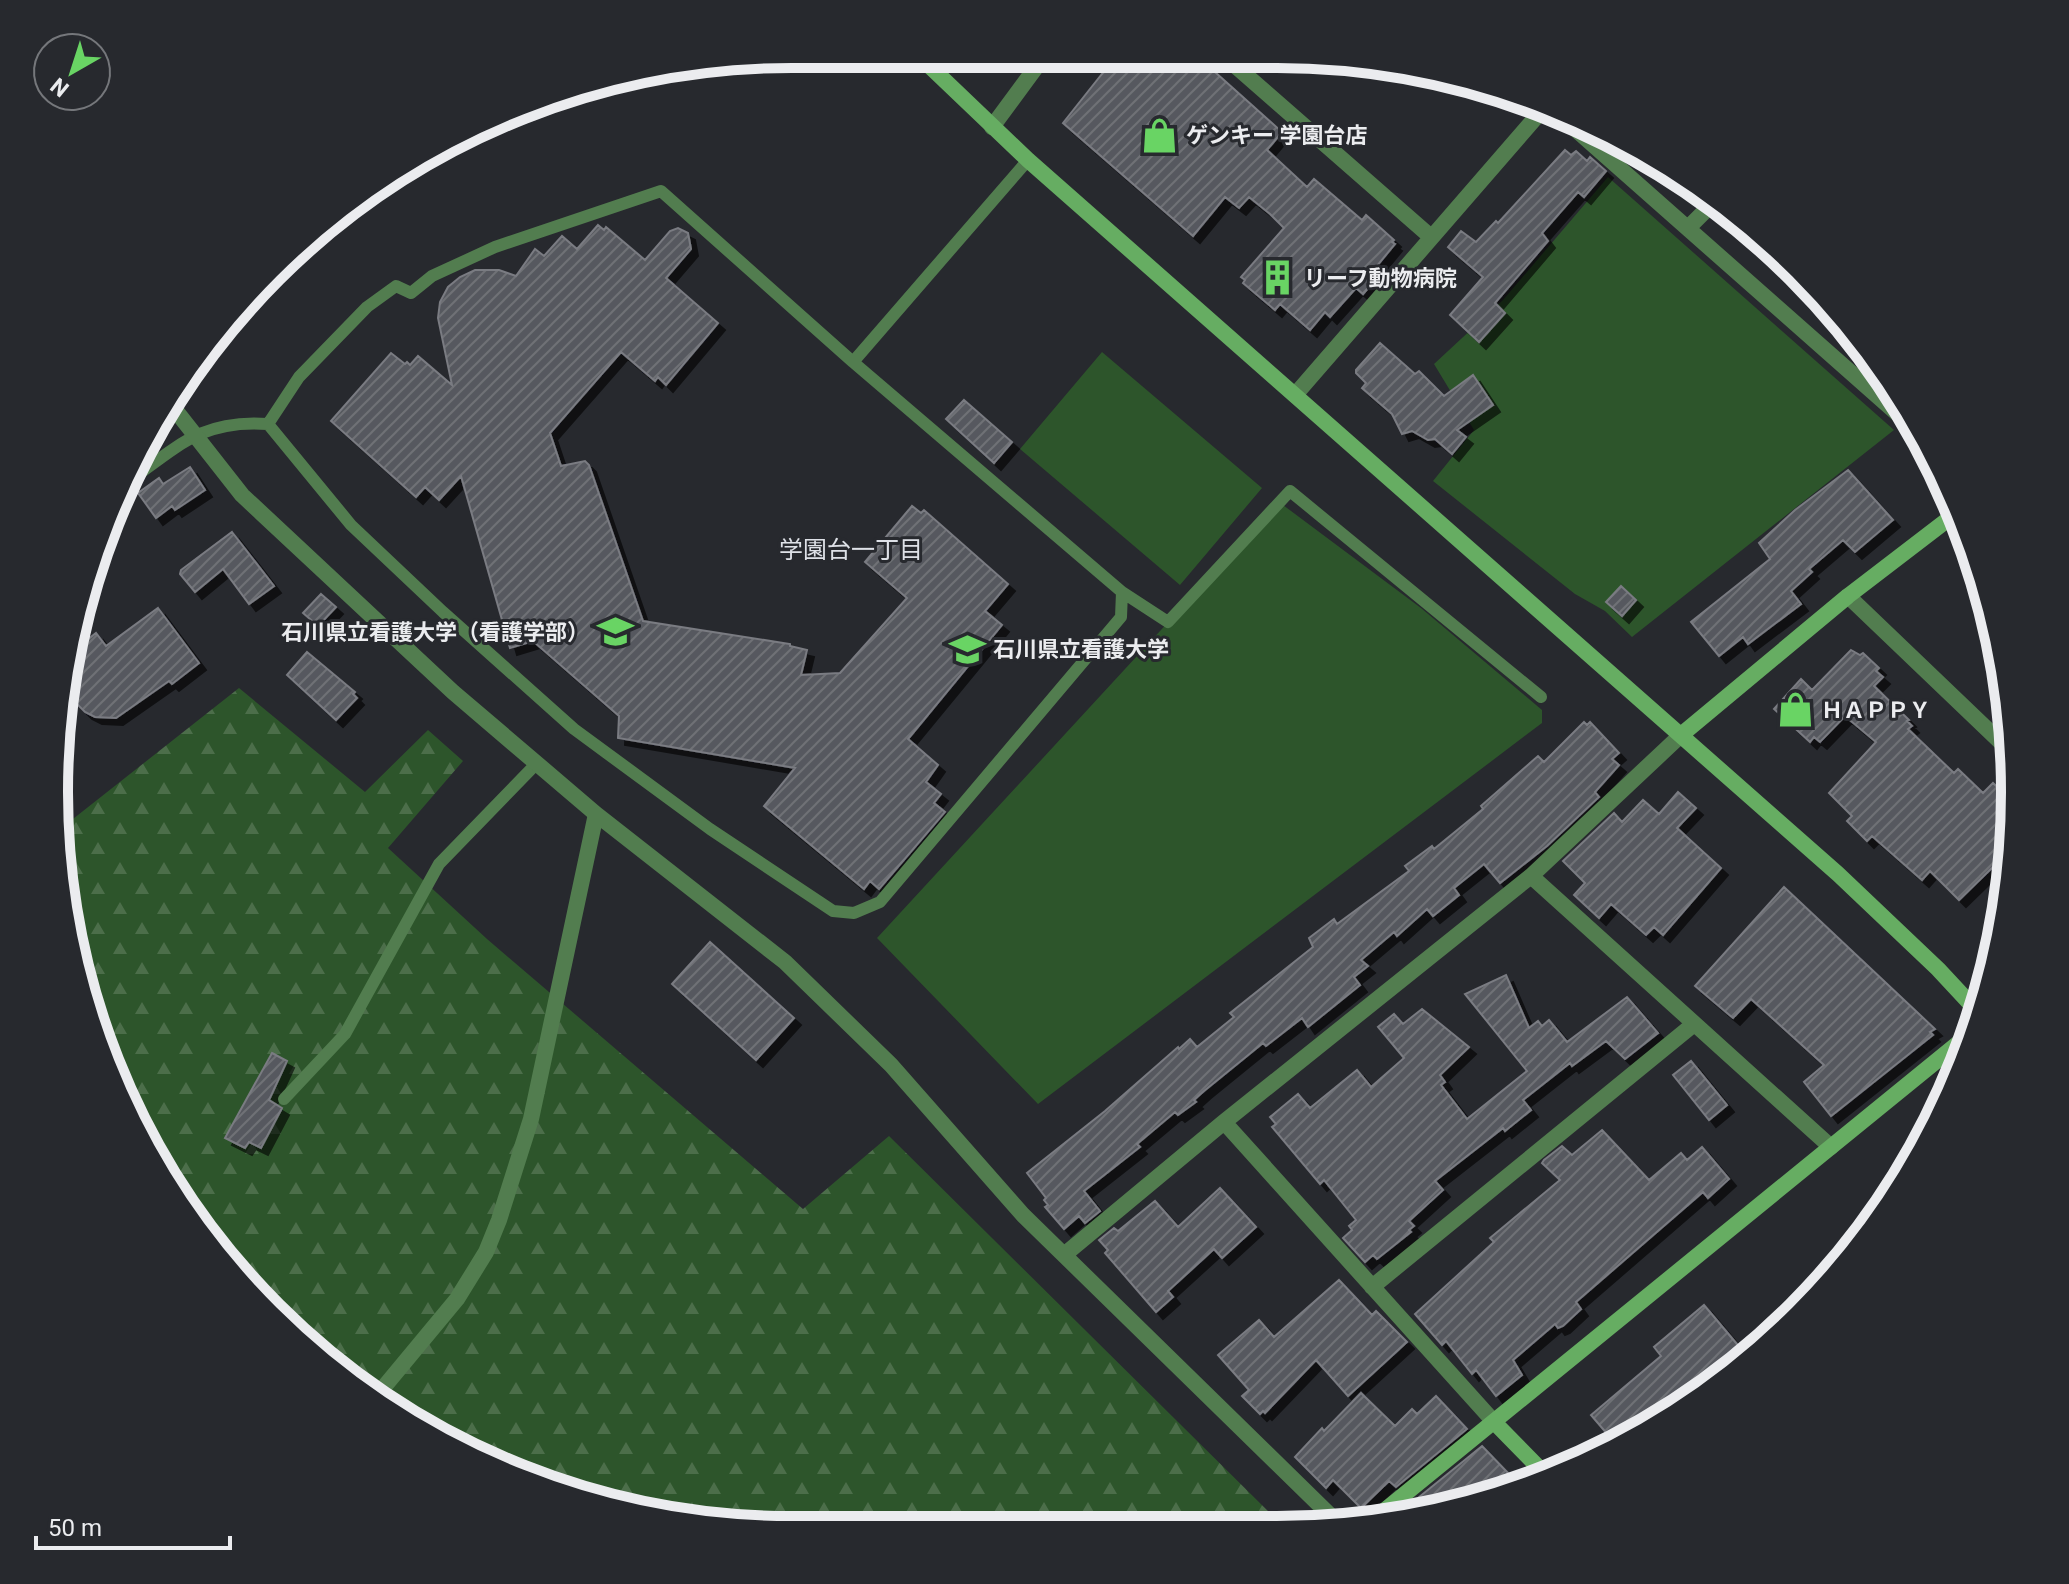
<svg xmlns="http://www.w3.org/2000/svg" width="2069" height="1584" font-family="Roboto,'Noto Sans JP',sans-serif">
  <defs>
    <pattern id="forest-firs" width="22" height="20" patternUnits="userSpaceOnUse" patternTransform="scale(2)"><rect width="22" height="20" fill="#2d552b"/><path d="M5 1l3.5 6h-7zM16 11l3.5 6h-7z" fill="#4c6e4a"/></pattern>
    <pattern id="building-hatch" width="6" height="6" patternUnits="userSpaceOnUse" patternTransform="scale(2)"><rect width="6" height="6" fill="#57595f"/><path d="M-1 1l2-2M0 6l6-6M5 7l2-2" fill="none" stroke="#6f7176"/></pattern>
    <filter id="shadow"><feDropShadow dx="7" dy="7" stdDeviation="0" flood-color="#0009"/></filter>
  </defs>
  <rect width="100%" height="100%" fill="#27292e"/>
  <path fill="url(#forest-firs)" d="M239 688 365 792 428 730 463 761 388 848 487 939 803 1209 889 1136 1281 1524H695L554 1491 382 1406 270 1314 178 1202 79 983 59 830Z"/>
  <path fill="#2d552b" d="M1608 177 1894 430 1632 637 1605 611 1575 594 1433 481 1474 430 1434 364 1503 300Z
    M1102 352 1262 488 1180 585 1020 449Z
    M1279 502 1421 608 1542 710V723L1038 1104 877 938Z"/>
  <path fill="url(#building-hatch)" stroke="#7a7b82" stroke-width="2" filter="url(#shadow)" d="M1117 55H1196L1282 132 1267 150 1307 187 1314 179 1362 220 1366 215 1394 240 1392 242 1395 244 1371 273 1377 278 1363 294 1356 288 1330 317 1325 312 1310 330 1280 304 1275 310 1243 283 1245 280 1241 277 1284 228 1270 214 1249 197 1239 208 1225 197 1193 236 1063 123Z
    M1565 150 1571 155 1576 151 1587 161 1590 157 1606 171 1584 197 1578 192 1542 233 1548 241 1495 303 1505 313 1479 342 1450 315 1483 277 1448 247 1461 231 1476 242 1496 221 1498 223Z
    M598 225 604 230 606 227 645 260 670 231 678 228 688 233 691 249 666 278 718 323 666 385 658 377 655 381 621 352 550 433 561 466 585 461 589 465 643 621 790 644V646L807 650 801 675 840 673 907 598 865 562 912 506 921 513 924 510 1008 584 985 611 1002 625 908 739 938 765 926 782 941 794 934 803 945 812 879 889 870 881 864 889 764 806 795 768 618 738 619 716 533 641 510 648 461 476 439 500 425 487 416 497 331 421 391 353 405 364 407 362 410 365 418 356 452 385 438 318 440 302 448 287 460 277 475 270H499L516 276 535 249 544 256 562 236 577 249Z
    M1380 343 1415 374 1419 371 1444 396 1473 375 1493 405 1457 430 1466 437 1452 454 1435 439 1428 440 1412 431 1402 434 1392 414 1362 388 1366 383 1356 373V370Z
    M964 400 1012 442 994 463 946 419Z
    M190 467 205 490 175 510 172 506 156 518 138 493 159 478 163 484Z
    M1848 470 1893 520 1855 552 1843 540 1809 569 1812 572 1791 591 1801 604 1748 644 1743 637 1719 656 1691 622 1770 559 1759 543 1795 510Z
    M232 532 274 586 249 604 223 569 195 592 180 574 181 570Z
    M1621 586 1636 600 1622 616 1606 602Z
    M321 594 336 607 318 626 303 613Z
    M158 608 199 663 172 684 169 681 116 718 95 717 85 712 77 704 73 694 72 682 78 660 72 652 96 633 106 646Z
    M1851 650 1860 655 1863 653 1879 668 1876 671 1883 677 1874 686 1909 720 1907 721 1912 726 1908 729 1954 773 1958 769 1983 793 1993 783 2014 803 2007 875 1996 864 1959 900 1930 871 1922 880 1872 836 1867 841 1847 821 1852 816 1829 793 1876 742 1845 716 1820 742 1814 737 1810 742 1774 709 1801 679 1812 690Z
    M307 652 355 692 353 694 357 698 336 720 287 675Z
    M1584 722 1587 725 1590 722 1619 753 1612 759 1619 765 1595 792 1599 797 1547 846 1500 883 1484 864 1454 888 1459 895 1433 916 1427 909 1397 936 1394 932 1361 960 1368 966 1354 977 1360 985 1308 1027 1302 1018 1266 1046 1263 1043 1204 1091 1194 1100 1196 1102 1178 1115 1175 1112 1137 1144 1140 1147 1084 1191 1100 1211 1085 1223 1079 1216 1064 1229 1045 1207 1048 1205 1044 1200 1046 1198 1027 1173 1105 1111 1178 1047 1179 1049 1190 1039 1197 1047 1234 1017 1230 1013 1313 947 1309 938 1334 919 1337 924 1409 871 1405 866 1432 846 1434 849 1483 809 1481 806 1538 756 1544 762Z
    M1678 792 1696 808 1677 828 1721 868 1663 935 1654 927 1646 935 1611 904 1599 918 1574 895 1585 883 1563 861 1614 813 1622 822 1643 800 1659 814Z
    M1784 887 1935 1029 1930 1032 1933 1035 1831 1116 1804 1082 1824 1065 1751 999 1733 1018 1695 986Z
    M710 942 794 1018 756 1060 672 984Z
    M1506 975 1529 1028 1538 1021 1542 1026 1549 1020 1567 1042 1627 997 1658 1033 1625 1059 1606 1041 1572 1066 1570 1063 1523 1100 1531 1110 1505 1131 1503 1128 1435 1181 1443 1190 1409 1221 1414 1226 1409 1230 1411 1232 1377 1259 1373 1255 1365 1262 1343 1238 1352 1230 1349 1226 1356 1220 1324 1180 1320 1184 1272 1127 1276 1124 1270 1117 1298 1094 1310 1108 1357 1070 1371 1087 1404 1058 1378 1027 1394 1014 1403 1024 1422 1009 1469 1047 1440 1075 1445 1082 1441 1085 1467 1119 1527 1071 1465 994Z
    M272 1053 287 1061 269 1100 282 1108 261 1148 249 1142 245 1148 225 1138Z
    M1691 1061 1727 1105 1709 1120 1673 1075Z
    M1602 1130 1649 1180 1681 1153 1687 1160 1702 1147 1729 1179 1708 1198 1703 1192 1576 1302 1581 1309 1563 1326 1558 1328 1555 1324 1513 1360 1522 1375 1496 1396 1476 1370 1472 1374 1446 1341 1442 1345 1415 1314 1494 1242 1490 1238 1560 1180 1542 1163 1544 1160 1562 1146 1572 1155Z
    M1220 1188 1256 1227 1222 1258 1214 1249 1168 1291 1173 1297 1156 1312 1105 1253 1108 1250 1099 1240 1114 1228 1118 1231 1155 1201 1178 1227Z
    M1339 1280 1372 1315 1376 1311 1407 1342 1348 1396 1316 1360 1265 1413 1263 1411 1260 1414 1242 1396 1249 1390 1218 1355 1259 1320 1274 1337Z
    M1704 1305 1747 1356 1687 1406 1614 1442 1591 1415 1661 1356 1654 1347Z
    M1361 1393 1395 1426 1412 1409 1417 1414 1436 1396 1467 1429 1396 1487 1389 1481 1361 1508 1333 1480 1326 1488 1295 1457 1322 1428 1324 1431Z
    M1482 1446 1509 1474 1485 1498 1424 1512 1413 1502Z"/>
  <g fill="none" stroke-linecap="round" stroke-linejoin="round">
    <path stroke="#527d4f" stroke-width="12" d="M268 424 351 525 443 612 574 729 710 829 833 911 854 913 880 902 1121 617 1122 592 853 362 1028 160
      M128 482C178 446 203 419 268 424L299 377 367 307 396 286 411 293 432 276 495 247 661 191 853 362
      M1122 592 1168 622 1290 491 1541 697
      M284 1099 345 1034 439 864 537 763"/>
    <path stroke="#527d4f" stroke-width="16" d="M1223 55 1431 237
      M1556 112 1917 431
      M992 127 1045 55
      M1688 228 1716 200
      M1295 395 1544 108
      M169 402 242 495 453 692 596 814 785 962 891 1065 1023 1215 1339 1524
      M1848 596 2011 752
      M1531 876 1831 1147
      M1224 1122 1495 1423
      M1064 1255 1224 1122 1531 876 1681 735
      M1372 1287 1694 1024
      M374 1399 457 1299 486 1252 499 1220 531 1119 596 814"/>
    <path stroke="#66ad62" stroke-width="16" d="M917 54 1028 160 1838 874 1938 969 1978 1012
      M1681 735 1848 596 1959 511
      M1495 1423 1546 1475
      M1368 1524 1972 1032"/>
  </g>
  <defs>
    <symbol id="shop-bare" viewBox="-9 -9 18 18"><path d="M-5-2.5h2.3a2.7 3.5 0 0 1 5.4 0H5L5.5 6h-11ZM-1.5-2.5h3a1.5 2.3 0 0 0-3 0Z" fill="#69d464" stroke="#27292e" stroke-width="2.5" paint-order="stroke"/></symbol>
    <symbol id="building-bare" viewBox="-9 -9 18 18"><path d="M-4-6H4V6H1V3H-1V6H-4ZM-2.5-4.3h1.7v1.8h-1.7ZM.8-4.3h1.7v1.8H.8ZM-2.5-1h1.7V.8h-1.7ZM.8-1h1.7V.8H.8Z" fill="#69d464" stroke="#27292e" stroke-width="2.5" paint-order="stroke"/></symbol>
    <symbol id="university-bare" viewBox="-9 -9 18 18"><path d="M0-5L7-2L0 1L-7-2ZM-4 1L0 2.5L4 1V4Q0 6-4 4Z" fill="#69d464" stroke="#27292e" stroke-width="2.5" paint-order="stroke"/></symbol>
  </defs>
  <g fill-rule="evenodd">
    <use href="#shop-bare" x="1134" y="110" width="51" height="51"/>
    <use href="#building-bare" x="1252" y="252" width="51" height="51"/>
    <use href="#university-bare" x="590" y="606" width="51" height="51"/>
    <use href="#university-bare" x="942" y="624" width="51" height="51"/>
    <use href="#shop-bare" x="1770" y="684" width="51" height="51"/>
  </g>
  <g text-anchor="middle" stroke-width="6" stroke-linejoin="round" paint-order="stroke">
    <g font-size="22" font-weight="bold" fill="#ebecef" stroke="#27292e" text-anchor="start">
      <text x="1186" y="143">ゲンキー 学園台店</text>
      <text x="1304" y="286">リーフ動物病院</text>
      <text x="589" y="640" text-anchor="end">石川県立看護大学（看護学部）</text>
      <text x="993" y="657">石川県立看護大学</text>
      <text x="1821" y="718">ＨＡＰＰＹ</text>
    </g>
    <g font-size="24" fill="#dee1e7" stroke="#27292e">
      <text x="851" y="558">学園台一丁目</text>
    </g>
  </g>
  <path d="M0 0H2069V1584H0ZM792 68H1277A724 724 0 0 1 2001 792V792A724 724 0 0 1 1277 1516H792A724 724 0 0 1 68 792V792A724 724 0 0 1 792 68Z" fill="#27292e" fill-rule="evenodd"/>
  <path fill="none" stroke="#ebecef" stroke-width="10" d="M792 68H1277A724 724 0 0 1 2001 792V792A724 724 0 0 1 1277 1516H792A724 724 0 0 1 68 792V792A724 724 0 0 1 792 68Z"/>
  <g transform="translate(72 72) rotate(219)"><circle r="38" fill="#27292e" stroke="#75777b" stroke-width="2"/>
  <path d="M0-6L14 30L0 20L-14 30Z" fill="#69d464"/>
  <text y="-12" font-size="22" font-weight="bold" text-anchor="middle" fill="#ebecef">N</text>
  </g>
  <path d="M36 1536v12h194v-12" fill="none" stroke="#ebecef" stroke-width="4"/>
  <text x="48" y="1536" font-size="24" fill="#ebecef" stroke="#27292e" stroke-width="6" paint-order="stroke">50 m</text>
</svg>
